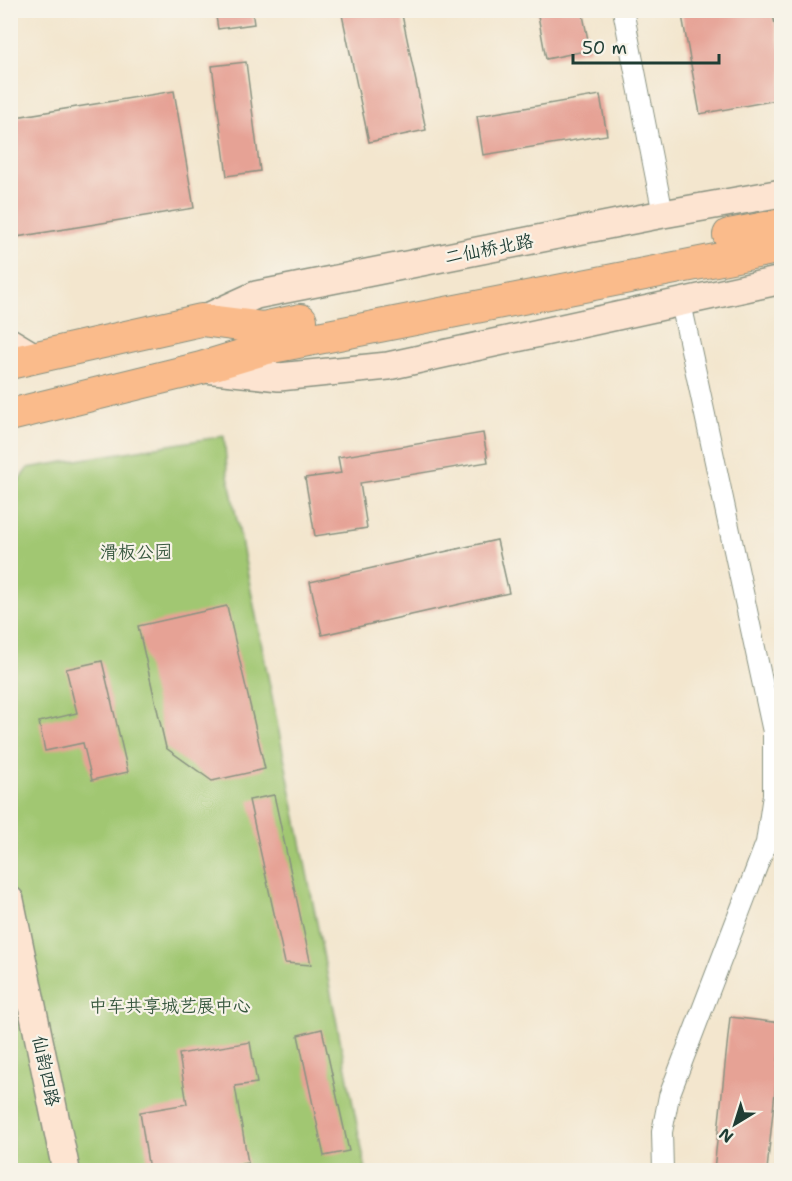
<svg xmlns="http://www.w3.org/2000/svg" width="792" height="1181" font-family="'Shantell Sans','LXGW WenKai TC',sans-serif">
  <rect width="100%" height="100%" fill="#f7f3e8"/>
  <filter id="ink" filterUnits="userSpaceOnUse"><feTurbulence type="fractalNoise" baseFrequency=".0167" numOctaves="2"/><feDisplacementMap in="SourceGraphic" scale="12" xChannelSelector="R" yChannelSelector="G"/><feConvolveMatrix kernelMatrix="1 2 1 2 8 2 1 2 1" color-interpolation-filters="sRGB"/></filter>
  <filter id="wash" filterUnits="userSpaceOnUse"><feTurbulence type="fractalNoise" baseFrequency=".008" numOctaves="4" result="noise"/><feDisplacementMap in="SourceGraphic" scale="24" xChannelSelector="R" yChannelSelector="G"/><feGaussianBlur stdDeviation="1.35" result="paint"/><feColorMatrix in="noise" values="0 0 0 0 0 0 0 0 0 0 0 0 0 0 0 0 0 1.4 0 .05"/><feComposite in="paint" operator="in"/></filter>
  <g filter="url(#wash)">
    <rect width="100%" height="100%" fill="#f3e6ce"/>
    <path fill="#a1c772" stroke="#608253" stroke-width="1.5" d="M224 436 227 470 366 1170H11V491L28 468Z"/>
    <g id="blocks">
      <path fill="#e6a295" d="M215 10H252L254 24 218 29Z
        M341 10H401L426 130 369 142Z
        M537 10H582L590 50 546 59Z
        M681 10H772L780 49H782V99L700 114Z
        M246 62 260 171 227 176 212 66Z
        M174 91 194 208 10 238V118Z
        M600 95 607 135 483 155 477 116Z
        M776 375H782V399H780Z
        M483 433 488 462 360 483 367 528 315 536 305 478 341 473 338 457Z
        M497 540 509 593 322 635 310 582Z
        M227 606 265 769 212 781 166 748 138 626Z
        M102 661 128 772 92 780 83 743 45 751 39 722 77 713 66 669Z
        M274 795 311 965 285 963 249 800Z
        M730 1017 782 1023 767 1170H714Z
        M322 1029 349 1151 324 1156 298 1035Z
        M250 1042 257 1083 235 1086 248 1163 203 1170H149L140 1112 187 1104 179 1054Z"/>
    </g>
  </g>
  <g filter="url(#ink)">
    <use href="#blocks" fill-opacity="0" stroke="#899281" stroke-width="1.5"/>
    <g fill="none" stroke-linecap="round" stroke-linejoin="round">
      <defs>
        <path id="street" d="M623 10 663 214
          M663 1170 662 1132 669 1096 766 843 773 795V732L681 303"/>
        <path id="secondary" d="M201 320 256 295 663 214 782 193
          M10 342 35 357
          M205 369 279 377 388 366 782 280
          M10 900 66 1170"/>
        <path id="primary" d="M729 235 782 225
          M10 363 201 320 263 328 301 320
          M10 415 201 368 267 348 782 247"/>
      </defs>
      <use href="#street" stroke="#899281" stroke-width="22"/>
      <use href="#secondary" stroke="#899281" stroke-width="30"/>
      <use href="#primary" stroke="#899281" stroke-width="34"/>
      <use href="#street" stroke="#fff" stroke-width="20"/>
      <use href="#secondary" stroke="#fde4d1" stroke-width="27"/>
      <use href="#primary" stroke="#fabb8b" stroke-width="32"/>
    </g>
  </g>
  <g text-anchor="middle" stroke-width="4.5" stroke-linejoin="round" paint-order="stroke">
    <g font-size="18" fill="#1f3d34" stroke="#f7f3e8">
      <text transform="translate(489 249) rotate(-11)" y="6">二仙桥北路</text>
      <text transform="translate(46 1071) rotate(78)" y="6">仙韵四路</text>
    </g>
    <g font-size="18" fill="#395940" stroke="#f7f3e8">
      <text x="136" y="558">滑板公园</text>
      <text x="170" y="1012">中车共享城艺展中心</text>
    </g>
  </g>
  <rect width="792" height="1181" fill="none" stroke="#f7f3e8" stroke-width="36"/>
  <g transform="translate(735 1124) rotate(218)" stroke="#f7f3e8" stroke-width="4.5" paint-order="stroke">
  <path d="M0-4.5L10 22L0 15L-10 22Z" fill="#1f3d34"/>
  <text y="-9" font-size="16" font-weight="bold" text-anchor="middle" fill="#1f3d34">N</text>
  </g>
  <path d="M573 54v9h146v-9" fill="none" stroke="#1f3d34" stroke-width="3"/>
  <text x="582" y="54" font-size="18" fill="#1f3d34" stroke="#f7f3e8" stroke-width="4.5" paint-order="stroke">50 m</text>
</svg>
